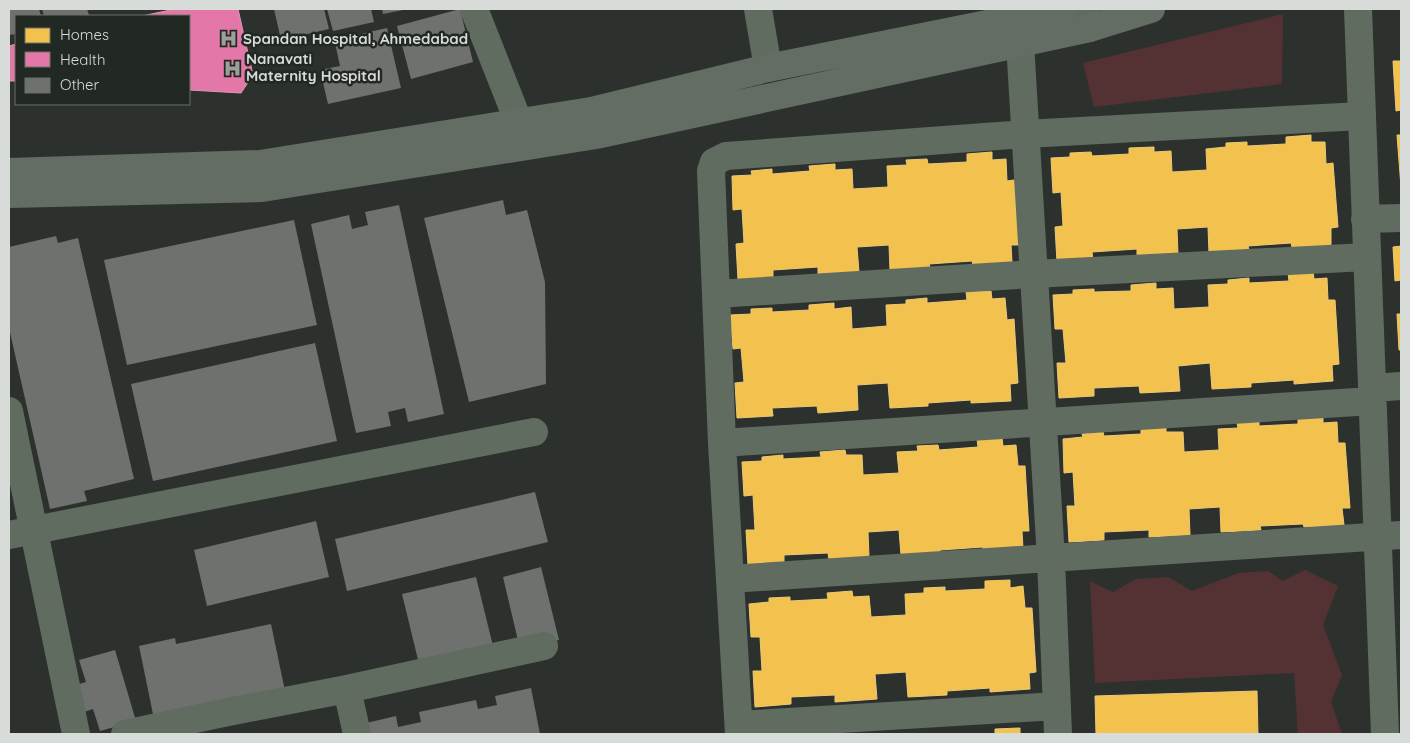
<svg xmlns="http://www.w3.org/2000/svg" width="1410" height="743" font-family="Quicksand,sans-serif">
  <rect width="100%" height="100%" fill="#2d312d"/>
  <path fill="#543234" d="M1283 14 1282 84 1094 107 1083 63Z
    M1305 570 1338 586 1323 625 1342 675 1331 702 1342 734H1298L1294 673 1095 683 1090 581 1113 592 1136 579 1168 577 1192 591 1239 573 1268 571 1283 581Z"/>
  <path fill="#f2c14e" stroke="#eac977" d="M1393 61H1401V110L1396 111Z
    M1311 135V142H1325L1326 164 1333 163 1338 227 1331 228V245L1292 247 1291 243 1248 246 1249 250 1209 253 1208 227 1177 229 1178 254 1137 256V249L1092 252 1093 260 1057 262 1055 227 1063 226 1061 192 1053 193 1051 158 1070 157V153L1091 152 1092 156 1129 154V148L1154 147V152L1171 151 1172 172 1207 170 1206 149 1226 147V143L1247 142V146L1286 144V137Z
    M1397 135H1401V187Z
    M992 152V160L1006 159 1007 181 1014 180 1019 245H1011L1012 262 973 265 972 261 929 264 930 267 890 270 889 245 857 247 859 272 818 274V267L773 270V277L738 280 736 244 744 243 742 209 733 210 732 176 752 175 751 171 772 169V174L810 171 809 166 835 164V170L852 169 853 189 888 187 887 166 907 165 906 160 927 159 928 164 967 162V154Z
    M1401 246V280L1395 281 1393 247Z
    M1313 271 1314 279 1327 278 1328 300H1335L1339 364 1332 365 1333 381 1294 384V380L1251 383V387L1212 389 1210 363 1178 366 1180 391 1140 393 1139 386 1094 388V396L1059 398 1057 363H1066L1063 329H1055L1053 295 1073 294V290L1094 289V292L1131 291V285L1156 283V289L1173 288 1174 309 1209 307 1208 285 1228 284V280L1249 278V283L1289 281 1288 273Z
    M991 291 992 299 1005 298 1007 320 1014 319 1018 383 1010 384 1011 401 971 403V400L928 403V406L890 408 888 383 857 385 858 410 818 413 817 406 772 408 773 416 737 418 735 383 744 382 741 348 733 349 730 315 751 314V309L772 308V312L809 310V305L834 303V309L851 307 852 329 887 326 886 305 906 304V300L927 298V303L967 300 966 292Z
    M1397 314H1401V350H1399Z
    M1323 415V423L1337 422 1338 443H1345L1350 508H1342L1344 525 1304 527 1303 524 1260 526 1261 530 1221 532 1220 507 1189 509 1190 535 1149 537V530L1104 532V540L1069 542 1067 506H1075L1073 472 1064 473 1063 439 1083 437 1082 434 1103 432 1104 436 1141 434V428L1166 427V432H1183L1184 452 1219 450 1218 429 1238 428 1237 423 1259 422V426L1298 424V416Z
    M1002 438 1003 446 1016 445 1018 466H1025L1029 531H1022L1023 548 983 550V547L940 550V553L901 555 899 530 868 532 869 557 829 560 828 553 784 555V563L748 565 746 530H755L753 495 744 496 742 462 762 461V457L783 455V459L821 457 820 452 845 450 846 455H862L863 475 899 473 897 452 918 451 917 446 938 445 939 450 978 447 977 439Z
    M1010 580V588L1023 586 1025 608H1032L1036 672 1029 673 1030 689 990 692V688L947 691V695L908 697 906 672 875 674 877 699 835 702V695L791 697V704L755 707 753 671H762L760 637H751L749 604 769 602V598L790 597V601L828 599 827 593 852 591 853 597 869 596 871 617 906 615 905 594 924 593V588L945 587V591L985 589V581Z
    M1257 691 1258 734H1096L1095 696Z
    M1020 728V734H995V729Z"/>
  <path fill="#e377a8" stroke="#e095b6" d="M175 9H238L253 75 241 93 189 90V16H142Z
    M16 44V81H9V46Z"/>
  <path fill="#6e716e" d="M9 9H39L41 16H16V34L9 35Z
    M42 9H87L89 15 82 16H44Z
    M274 9H324L329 29 281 40Z
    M327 9H371L374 22 333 31Z
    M382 9H403V10L383 14Z
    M460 9 473 62 411 79 397 26Z
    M387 28 401 88 328 104 320 70 340 66 335 43 352 39 351 36Z
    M503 200 506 215 527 210 545 282 546 384 469 402 424 218Z
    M399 205 444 414 408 422 405 408 388 412 391 426 356 433 311 224 349 215 352 229 368 225 365 212Z
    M294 220 317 325 127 365 104 260Z
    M56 236 58 243 78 238 134 479 84 491 87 501 50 509 9 328V247Z
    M315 343 337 441 153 481 131 384Z
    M535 492 548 542 347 591 335 539Z
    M316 521 329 577 207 606 194 550Z
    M541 567 559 640 520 649 503 577Z
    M476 577 493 646 419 664 402 594Z
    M271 624 285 691 154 719 139 646 175 638 176 644Z
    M115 650 136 721 100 731 93 709 81 713 73 686 86 682 79 660Z
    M531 688 540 734H364L362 724 396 716 398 727 421 722 419 712 476 700 478 709 497 705 495 696Z"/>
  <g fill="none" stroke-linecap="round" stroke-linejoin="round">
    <path stroke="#616c61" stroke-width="28" d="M474 9 519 123
      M758 9 768 68
      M1358 9 1385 734
      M1020 43 1051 559 1058 734
      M1365 219 1401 218
      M716 294 1033 274 1366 257
      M1372 388 1401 386
      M9 411 76 734
      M722 443 1372 401
      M9 535 534 432
      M730 579 1401 535
      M347 689 357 734
      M739 725 1057 706
      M125 734 223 713 347 689 544 646
      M739 734 722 443 711 171 714 162 726 156 1025 134 1361 116"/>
    <path stroke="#616c61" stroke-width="28" d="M1084 9 1090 28"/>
    <path stroke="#636d63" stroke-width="28" d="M9 172 260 164 591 111 768 68 1062 9
      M9 194 262 188 596 135 1090 28 1151 9"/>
  </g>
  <defs>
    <symbol id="hospital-bare" viewBox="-9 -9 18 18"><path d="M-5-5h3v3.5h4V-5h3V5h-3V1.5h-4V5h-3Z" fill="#9ca09c" stroke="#222822" stroke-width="2.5" paint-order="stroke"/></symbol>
  </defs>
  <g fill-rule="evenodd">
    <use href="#hospital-bare" x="216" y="26" width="25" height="25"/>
    <use href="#hospital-bare" x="220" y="56" width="25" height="25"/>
  </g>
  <g text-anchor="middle" stroke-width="5" stroke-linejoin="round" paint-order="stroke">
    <g font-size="15" font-weight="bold" fill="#d8dcd8" stroke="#222822" text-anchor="start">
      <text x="243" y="44">Spandan Hospital, Ahmedabad</text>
      <text x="246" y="64">Nanavati<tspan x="246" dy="17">Maternity Hospital</tspan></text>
    </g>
  </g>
  <rect width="1410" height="743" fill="none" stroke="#d8dcd8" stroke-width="20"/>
  <rect x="15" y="15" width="175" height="90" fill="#222822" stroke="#6b706b"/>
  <rect x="25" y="28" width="25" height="15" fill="#f2c14e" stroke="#6b706b"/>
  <text x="60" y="40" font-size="15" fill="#d8dcd8">Homes</text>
  <rect x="25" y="52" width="25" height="15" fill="#e377a8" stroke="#6b706b"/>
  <text x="60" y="65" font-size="15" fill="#d8dcd8">Health</text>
  <rect x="25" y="78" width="25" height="15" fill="#6e716e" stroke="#6b706b"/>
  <text x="60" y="90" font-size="15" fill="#d8dcd8">Other</text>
</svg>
